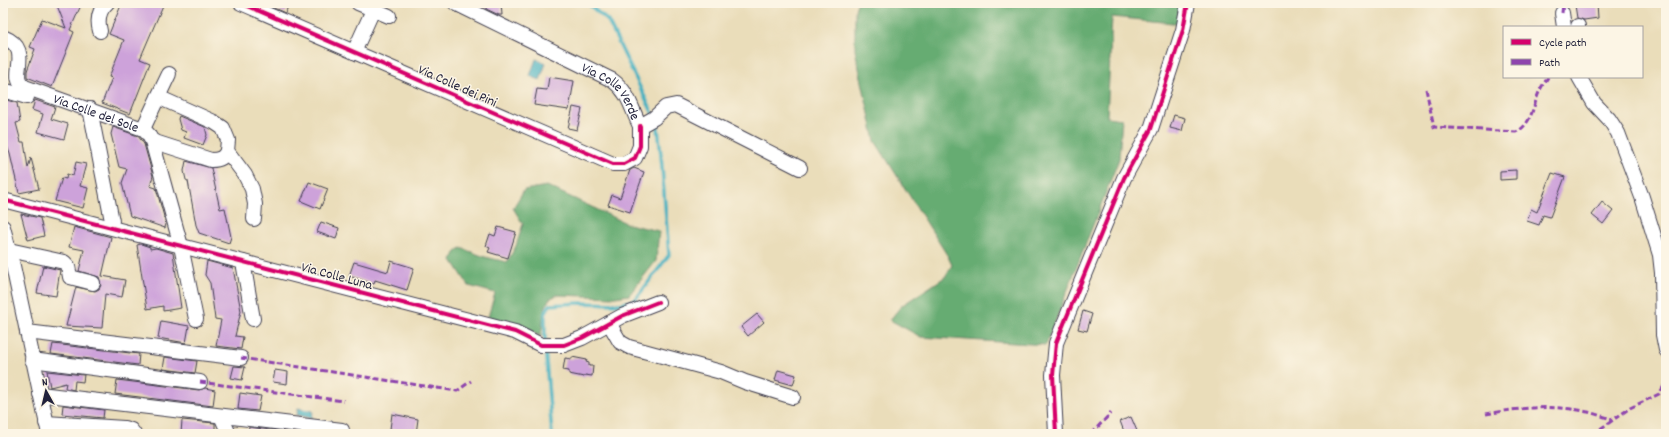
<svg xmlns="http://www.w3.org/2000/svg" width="1669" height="437" font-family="Dekko,sans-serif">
  <rect width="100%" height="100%" fill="#fcf5e5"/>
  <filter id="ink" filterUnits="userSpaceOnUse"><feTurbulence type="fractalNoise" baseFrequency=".025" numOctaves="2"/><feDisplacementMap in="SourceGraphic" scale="8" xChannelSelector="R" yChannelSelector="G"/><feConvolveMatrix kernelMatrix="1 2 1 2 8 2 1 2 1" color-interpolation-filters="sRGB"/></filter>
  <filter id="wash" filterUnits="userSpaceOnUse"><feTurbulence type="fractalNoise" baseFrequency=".012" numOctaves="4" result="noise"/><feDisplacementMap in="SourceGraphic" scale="16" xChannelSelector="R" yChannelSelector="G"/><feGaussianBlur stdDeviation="0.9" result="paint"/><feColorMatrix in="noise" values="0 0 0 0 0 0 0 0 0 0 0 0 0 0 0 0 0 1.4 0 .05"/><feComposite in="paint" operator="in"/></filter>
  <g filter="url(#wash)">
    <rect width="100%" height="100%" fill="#eaddba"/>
    <path fill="#66ac72" stroke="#446756" d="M857 3H1185L1183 24 1112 17 1107 117 1122 119 1119 159 1046 345 921 337 890 320 901 306 945 277 952 265 947 255 875 141 855 50V10Z
      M547 186 628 224 659 231 656 261 629 295 615 297 557 295 549 299 544 311 541 336 488 317 495 293 469 286 452 260 455 253 461 248 485 257 507 262 516 246 523 224 513 208 524 190Z"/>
    <path fill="#44b1c1" stroke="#336a7e" d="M536 59 546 63 540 80 530 76Z
      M298 408 313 411 312 418 297 415Z"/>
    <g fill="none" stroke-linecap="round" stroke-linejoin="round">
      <path stroke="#44b1c1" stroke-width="3.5" d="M587 3 608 21 653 114
        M545 341V313L550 305 579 303 620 304 635 300 669 255 661 155 658 128 656 121
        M545 348 552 434"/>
    </g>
    <g id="blocks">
      <path fill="#cda2da" d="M56 3H82L70 30 74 32 52 87 27 77V71L35 49 30 47 42 19 66 28Z
        M122 3H164L140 59 150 63 130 114 102 103 112 78 109 77 124 40 109 34Z
        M262 3H290L285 13Z
        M486 3H501L502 15H499L486 9Z
        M1579 3H1597L1598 18 1584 20 1577 18 1575 5H1579Z
        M549 77 574 81 569 110 534 105 537 89 547 90Z
        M3 99 17 103 20 122 16 123 21 142H24L28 168 31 158 39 189 19 193 10 154 3 135Z
        M35 100 55 107 51 119 68 124 64 139 38 132 43 114 32 110Z
        M573 107 582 109 577 130 568 128Z
        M1174 115 1185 118 1182 131 1170 128Z
        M179 116 205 127 207 135 203 145 184 138 186 132 181 130 178 119Z
        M113 127 138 136 144 144 153 176 150 186 156 188 166 224 165 228 130 216 122 183 127 169 119 167 111 134Z
        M186 161 211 168 220 209 225 208 231 237 229 243 199 233 196 225 188 181 186 180 184 171Z
        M76 162 86 164 80 186 88 188 83 208 55 201 62 178 66 179 67 174 73 176Z
        M634 168 644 172 630 212 608 205 612 195 620 198 630 170Z
        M1516 170V179L1500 180V171Z
        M1552 173 1565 177 1550 217 1543 215 1539 225 1527 221 1531 209 1537 212Z
        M309 182 328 189 320 209 301 201Z
        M1602 202 1613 211 1603 224 1592 215Z
        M21 214 40 218 44 236 28 240Z
        M321 222 339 228 336 239 317 232Z
        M74 227 111 237 102 276 125 280 122 297 105 294 102 328 66 326 76 287 95 291 99 289 101 285 99 277 79 271 84 250 69 247Z
        M498 227 516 232 508 258 488 252 490 248 486 246 490 234 495 236Z
        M141 244 150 247V249L156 248 173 253 181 308 163 311V306L147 309 137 245Z
        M207 261 233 268 241 311 235 336 243 337 241 349 216 346 221 320 215 319 210 283 205 275Z
        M391 261 414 268 407 290 375 280 374 284 349 276 354 262 388 272Z
        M43 266 60 270 56 296 37 293Z
        M1083 311 1092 314 1087 331 1078 329Z
        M757 314 764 322 748 336 741 327Z
        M161 321 189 326 186 343 158 338Z
        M53 344 139 354 138 365 51 354Z
        M165 357 197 361 195 373 163 369Z
        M572 357 587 360 586 362 589 363V366H593L592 376 585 375 584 377 569 374V371L563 370 565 358 572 359Z
        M234 366 245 367 242 380 231 378Z
        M275 370 288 372 287 384 273 382Z
        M778 370 796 375 793 385 775 380Z
        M47 371 84 375 83 382 75 381 74 390 65 388 66 383 50 387Z
        M117 380 199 390 205 388 215 390 213 406 115 394Z
        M240 393 261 396 258 411 238 409Z
        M63 405 104 410 103 418 62 414Z
        M392 414 418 419 416 434 390 429Z
        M1131 417 1137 431 1125 434 1120 421Z
        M182 420 215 423V434H181Z
        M249 427 284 432V434H248Z"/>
    </g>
  </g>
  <g filter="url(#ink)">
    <use href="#blocks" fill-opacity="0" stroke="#403e4e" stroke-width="1"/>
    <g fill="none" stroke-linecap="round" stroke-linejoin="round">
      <defs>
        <g id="minor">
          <path d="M241 3 613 164H624L635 158 640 146V126"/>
          <path d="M358 3 389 16"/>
          <path id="s1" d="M455 3 612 80C629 92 631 108 640 126L654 118 666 107 676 105 800 168"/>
          <path d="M1562 13 1564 27"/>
          <path d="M1578 27V26"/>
          <path d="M100 31C97 20 99 10 107 3"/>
          <path id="s2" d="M3 37C36 50 6 77 25 87L143 129 158 97 214 122 223 128 228 140 227 151 245 175 252 189 255 204 254 219"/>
          <path d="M354 52 373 10"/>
          <path d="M1579 77 1594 103 1609 119 1618 133 1642 197 1660 255 1662 273 1663 335 1666 350"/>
          <path d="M3 90 27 97"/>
          <path d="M158 97 169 74"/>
          <path d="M90 109 112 221"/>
          <path d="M143 129 148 134 152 141 181 246 196 319"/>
          <path d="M152 141 211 160C219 160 224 158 227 151"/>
          <path d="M3 200 515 332 541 345H564L582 338 622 316 658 302"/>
          <path d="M3 227 13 266 49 434"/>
          <path d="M9 250 64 262 68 266 70 277 93 283"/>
          <path d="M243 262 253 319"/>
          <path d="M609 323 620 342 629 347 721 372 745 382 793 397"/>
          <path d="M27 332 241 358"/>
          <path d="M32 360 200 382"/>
          <path d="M40 394 342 430"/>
          <path d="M221 416 229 434"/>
          <path d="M46 423 124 428 131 430 134 434"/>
          <path d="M1056 434 1053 375 1056 343 1124 178 1151 129 1183 30 1188 3"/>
        </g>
      </defs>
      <use href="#minor" stroke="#403e4e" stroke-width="16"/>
      <use href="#minor" stroke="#fff" stroke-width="14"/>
      <path stroke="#8e44ad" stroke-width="3" stroke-dasharray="6 3" stroke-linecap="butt" d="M1562 13 1563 3
        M1426 89 1434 127 1516 132C1533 124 1533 103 1541 88 1543 84 1546 81 1548 77
        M241 358 457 391 471 381
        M200 382 344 401
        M1486 414C1519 408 1554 404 1588 412 1596 414 1604 417 1612 419
        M1091 434 1111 413
        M1593 434 1630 408 1659 394 1666 383"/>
      <defs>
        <path id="cycleway" d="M241 3 613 164H624L635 158 640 146V126
          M3 200 515 332 541 345H564L582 338 622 316 658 302
          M1056 434 1053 375 1056 343 1124 178 1151 129 1183 30 1188 3"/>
      </defs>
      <use href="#cycleway" stroke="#fcf5e5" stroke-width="6"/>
      <use href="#cycleway" stroke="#d6006c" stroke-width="4"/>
    </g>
  </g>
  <g text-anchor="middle" stroke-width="3" stroke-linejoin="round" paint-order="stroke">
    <g font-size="14" fill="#22223b" stroke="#fcf5e5">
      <text transform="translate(458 85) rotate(24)" y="5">Via Colle dei Pini</text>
      <text dy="5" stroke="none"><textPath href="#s1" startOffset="182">Via Colle Verde</textPath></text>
      <text dy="5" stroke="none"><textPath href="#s2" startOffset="136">Via Colle del Sole</textPath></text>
      <text transform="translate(337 275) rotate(15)" y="5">Via Colle Luna</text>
    </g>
  </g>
  <rect width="1669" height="437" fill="none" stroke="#fcf5e5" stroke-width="16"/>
  <rect x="1503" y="26" width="140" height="52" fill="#fcf5e5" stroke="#a5a1a1"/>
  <rect x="1511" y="39" width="20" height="6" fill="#d6006c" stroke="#a5a1a1"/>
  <text x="1539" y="46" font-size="12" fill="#22223b">Cycle path</text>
  <rect x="1511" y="59" width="20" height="6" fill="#8e44ad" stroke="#a5a1a1"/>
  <text x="1539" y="66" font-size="12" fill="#22223b">Path</text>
  <g transform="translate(46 391) rotate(352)" stroke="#fcf5e5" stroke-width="3" paint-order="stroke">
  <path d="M0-3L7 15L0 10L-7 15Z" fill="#22223b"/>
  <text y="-6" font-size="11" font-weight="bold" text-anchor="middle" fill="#22223b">N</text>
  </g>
</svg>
